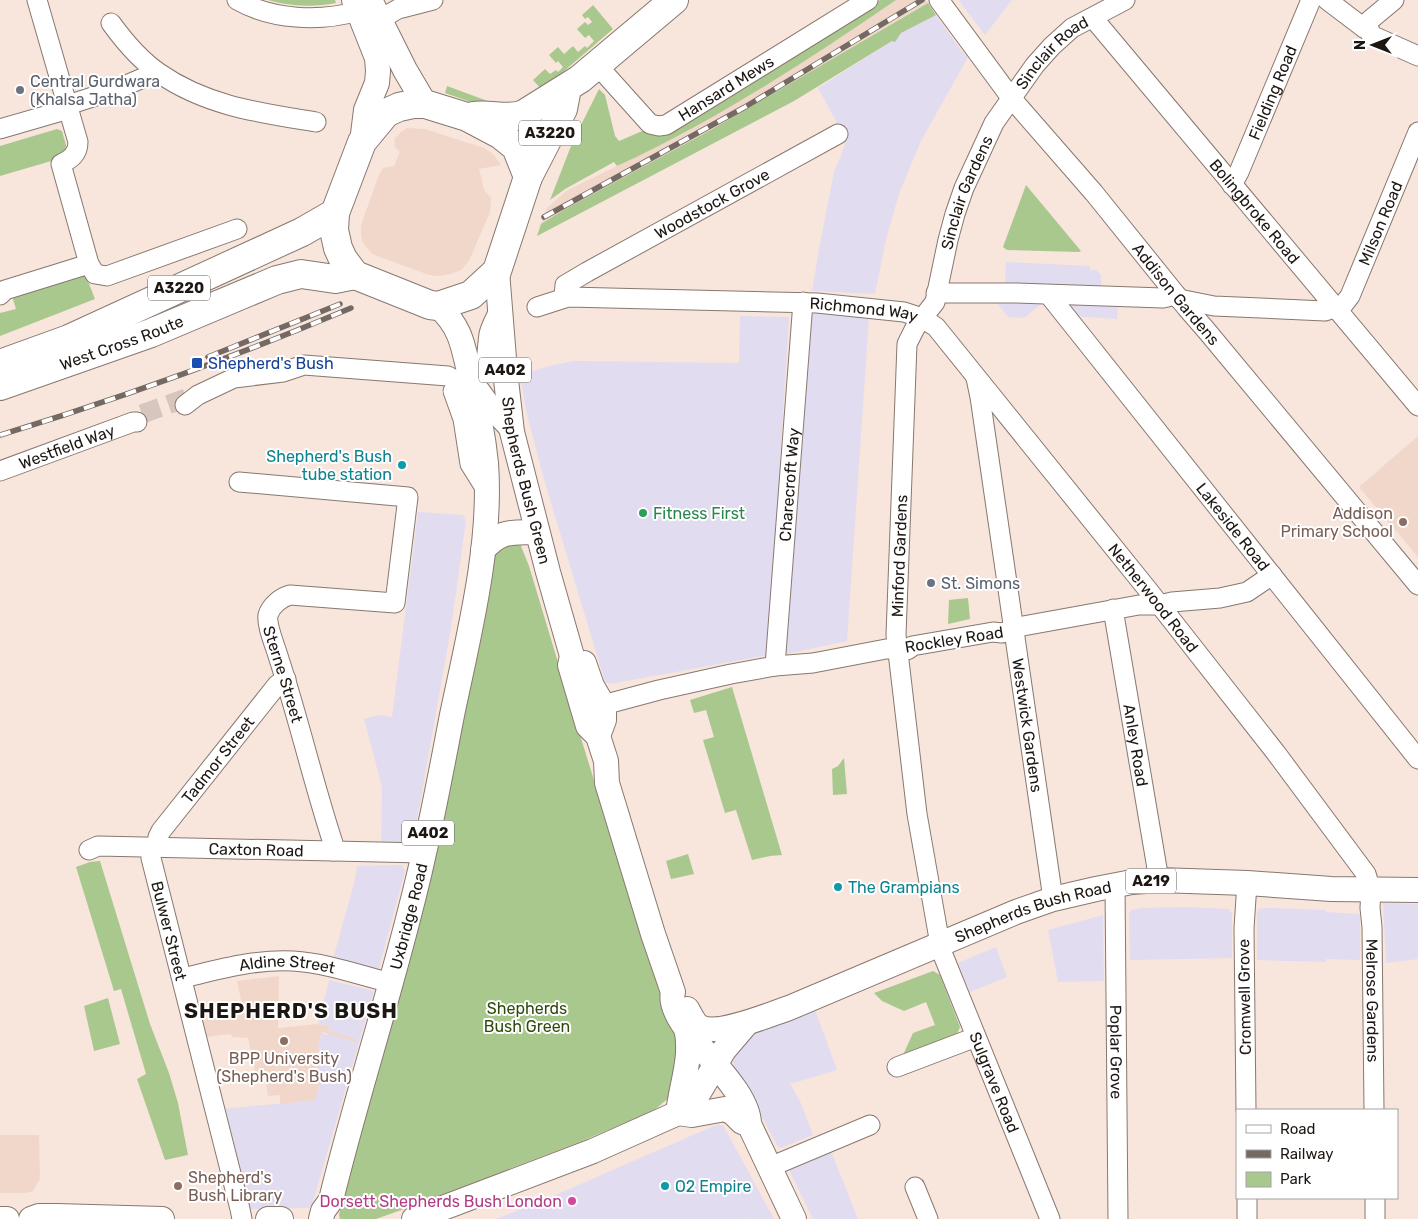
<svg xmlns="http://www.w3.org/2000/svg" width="1418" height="1219" font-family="Rubik,sans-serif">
  <rect width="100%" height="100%" fill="#f8e5dc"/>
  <path fill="#e2dcf1" d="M961 0H1012L985 35 959 1Z
    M936 15 960 49 968 57 921 141 899 194 886 239 875 294 812 291 819 249 834 172 845 145 837 123 818 88 892 41 895 42 900 33Z
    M1006 262 1090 266V270H1096L1101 275V289L1005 283Z
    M994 299 1044 302 1024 318 1008 317Z
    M1072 304 1118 306 1117 319 1072 316Z
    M815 313 869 317 847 641 786 654 812 315Z
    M740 316 789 317 768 655 610 684 605 682 543 476 526 410 520 375 553 365 575 361 739 363Z
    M418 512 463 515 466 521 451 628 412 848 381 847 382 787 364 719 379 715 392 717Z
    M402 865 405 871 378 972 333 959 354 884 357 866Z
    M1383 903 1418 904V959L1386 963Z
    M1185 907 1229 909 1232 914V958L1130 960 1129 913 1131 910 1141 908Z
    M1267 908 1325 910 1326 912 1360 914V960L1326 959V962L1257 960V912L1259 909Z
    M1103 915 1104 981 1058 982 1048 930Z
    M996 947 1007 977 970 992 958 963Z
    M329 980 374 991 312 1205 308 1208 248 1209 233 1140 223 1109 315 1100 321 1081 315 1082 316 1064 320 1049 317 1048 322 1033 328 1035 330 1031 328 1030 329 1026 318 1024Z
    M815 1010 837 1070 790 1084 800 1101 813 1135 781 1148 778 1147 732 1061 731 1055 745 1038Z
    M716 1125H723L774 1219H753L752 1218 749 1219H496L537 1203Z
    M831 1151 858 1219H813L789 1170 790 1166Z"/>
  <path fill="#f1d7ca" d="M896 0H926L928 3 709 131 541 224 547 208 566 191 676 137 837 40Z
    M407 128 425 129 484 148 493 154 501 165 479 169 484 190 491 198 490 212 469 261 461 270 451 274 438 276 429 275 372 254 363 243 361 237V225L379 175 383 168 394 166 400 152 395 147 394 139 401 132Z
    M1418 436V557L1359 487Z
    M279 976 278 1028 318 1024 329 1026 328 1030 330 1031 356 1039V1042L322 1032 317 1048 320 1049 316 1064 319 1065 315 1081H321L315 1100 280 1104V1095L268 1096 266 1083 257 1080 248 1038 233 1037 230 1034 207 1037 200 1014 242 1005 237 981Z
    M0 1135H39L40 1179 33 1191 26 1193H0Z"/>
  <path fill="#a9c88e" d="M268 0H335L336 3C314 7 290 7 268 0Z
    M880 0H896C807 61 715 121 617 166L614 162 565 189 550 200 573 141 599 89 605 95 615 136 619 141 647 129 670 132 839 29Z
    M928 3 936 15 901 33 895 42 892 41 794 101 537 236 541 224 567 208 709 131Z
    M593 5 613 29 542 90 533 80 545 69 550 74 556 70 558 72 563 67 558 61 556 63 549 55 558 47 564 54 573 46 578 52 585 46 587 48 594 41 589 35 585 38 577 29 585 22 588 25 592 22 588 17 585 19 582 15Z
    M447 86 493 103 491 109 445 93Z
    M57 129 62 131 68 152 65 157 0 176V146Z
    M1026 185 1081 251 1079 252 1007 250 1003 247Z
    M84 271 95 299 0 336V313L16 309 11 293Z
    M519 541 529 566 572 709 661 997 680 1033 670 1097 653 1111 582 1141 407 1208 376 1219H340L339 1215 341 1205 495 549Z
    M968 598 970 619 948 624 949 600Z
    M732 687 782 855 770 856 752 860 736 810 725 813 703 740 714 737 706 710 694 713 690 700Z
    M844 758 847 794 833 795 832 769 838 766Z
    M688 854 694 874 671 879 666 861Z
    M100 861 150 1024 169 1073 178 1103 188 1155 165 1160 137 1079 146 1074 121 989 114 991 76 867 90 862Z
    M933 971 940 975 960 1027 957 1034 903 1055 913 1033 935 1025 926 1002 904 1011 882 1001 874 993Z
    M108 998 120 1044 94 1051 84 1006Z"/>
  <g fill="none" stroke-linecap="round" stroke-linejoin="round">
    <path stroke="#d7c6be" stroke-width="19" stroke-dasharray="19 9" stroke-linecap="butt" d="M142 414 189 397"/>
    <defs>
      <g id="minor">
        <path d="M37 0 78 142C78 154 71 159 61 164L89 264 95 274 107 276 237 229"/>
        <path d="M237 0C272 20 320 22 358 11"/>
        <path id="s1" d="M939 0 1012 99 1094 193 1186 307 1206 330 1418 585"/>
        <path d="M1327 0 1364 28 1370 31 1371 35 1418 56"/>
        <path id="s2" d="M1093 18 1418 406"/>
        <path d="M379 20 398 9 433 0"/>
        <path d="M111 23C124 41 140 60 159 73 206 106 261 113 316 122"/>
        <path d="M1364 28 1370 20 1394 0"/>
        <path id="s3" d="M597 65 650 124 659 126 666 125 868 0"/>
        <path d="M68 105 117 89 157 72"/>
        <path d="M0 129 69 109"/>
        <path id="s4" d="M1232 185 1239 172 1311 0"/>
        <path d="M936 293H1016L1163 298 1176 295"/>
        <path d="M0 295 5 290 89 264"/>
        <path id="s5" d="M1049 295 1418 759"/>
        <path id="s6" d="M564 297 565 285 587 272 838 134"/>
        <path id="s7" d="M1179 299 1214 306 1325 311 1343 305 1350 296 1418 132"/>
        <path id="s8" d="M537 307 568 297 817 303 904 312 922 318 936 327 1148 590 1276 753 1366 874 1371 890 1370 908 1372 927 1374 1110"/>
        <path id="s9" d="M976 378 980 397 1053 899"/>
        <path d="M472 385C489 371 486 354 489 334 491 325 497 316 500 308"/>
        <path d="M453 391 463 419 470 464 485 488"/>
        <path d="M185 405 198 395 234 378 283 372 304 365 448 376 462 384 472 385 480 390 488 401 496 415 512 432"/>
        <path id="s10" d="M0 471 133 422H137"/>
        <path id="s11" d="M239 482 408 497 395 603 290 595C282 597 271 605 268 615 266 625 276 648 279 659 299 720 313 782 333 843V851"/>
        <path id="s12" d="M1113 609 1159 880"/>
        <path id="s13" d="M775 666 803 302"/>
        <path d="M603 705 659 690 731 674 775 666 813 663 886 649C890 649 894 648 898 648 905 650 907 652 912 646L993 632 1002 633 1023 626 1139 605H1160L1172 602 1220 598 1247 592 1272 575"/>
        <path id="s14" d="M151 847V858L240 1209 242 1219"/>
        <path id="s15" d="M157 847 158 837 161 831 277 685 286 679"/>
        <path id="s16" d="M89 850 98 846 424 853"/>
        <path id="s17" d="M1115 886 1118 1219"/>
        <path id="s18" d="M942 943 938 933 917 814 896 635 907 344 915 328 935 302 948 240 955 214 964 188 994 123 1035 65 1052 46 1072 28 1125 0"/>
        <path id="s19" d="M939 945 1050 1219"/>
        <path id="s20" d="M183 978C219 969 256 959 293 961 326 963 359 975 391 983"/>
        <path d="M897 1067 976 1037"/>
        <path d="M1246 1110 1244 928 1247 883"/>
        <path d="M770 1167 870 1125"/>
        <path d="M915 1187 928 1219"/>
        <path d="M1247 1198V1219"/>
        <path d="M1375 1198V1219"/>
      </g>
      <g id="major">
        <path d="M354 0 377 58 378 71 377 83 366 110 362 142"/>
        <path d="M370 0 405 70 425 104"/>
        <path id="s21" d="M497 271 505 371 512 432 548 572 572 656 570 665 588 726 598 736 606 761 607 783 653 934 673 992C664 1026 749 1082 749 1124L794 1219"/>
        <path d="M483 550C501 529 512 533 537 532"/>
        <path d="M584 663 592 686 603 705 604 712V720L598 736"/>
        <path id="s22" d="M687 1009C690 1014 693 1021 697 1025 714 1039 770 1014 789 1008L1016 912 1053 899 1096 889 1132 882 1159 880 1247 883 1331 889 1418 890"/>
        <path d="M678 1113C681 1085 693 1057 686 1028"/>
        <path d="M678 1113 692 1115 725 1109 733 1113 742 1122 749 1124"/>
        <path d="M0 1219H7"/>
        <path d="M31 1219 39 1216H56L162 1219"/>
        <path d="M268 1219H281"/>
        <path id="s23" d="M321 1219 323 1211 331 1200C354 1106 384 1013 408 919 426 851 439 783 452 715 469 634 492 545 486 463 483 434 477 404 470 376 463 347 462 328 438 306"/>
        <path d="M414 1219 593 1151 678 1113 694 1101 724 1050 747 1023"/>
      </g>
      <g id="highway">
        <path d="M413 104H425L467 117 501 135 516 147 528 177 497 271 471 295 438 306 430 305 355 275 343 259 338 248 334 230 335 213 362 142 386 113 399 107Z"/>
        <path d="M473 116C491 113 507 121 524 114L580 79 674 0"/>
        <path d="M528 177 563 109 567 88"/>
        <path d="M0 364 69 339 302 232 335 213"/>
        <path id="s24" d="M0 386 151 333 277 280 301 274 335 279 355 275"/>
      </g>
    </defs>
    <use href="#minor" stroke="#88786f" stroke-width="21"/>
    <use href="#major" stroke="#88786f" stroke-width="26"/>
    <use href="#highway" stroke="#88786f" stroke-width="30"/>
    <use href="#minor" stroke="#fff" stroke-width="19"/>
    <use href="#major" stroke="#fff" stroke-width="24"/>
    <use href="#highway" stroke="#fff" stroke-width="28"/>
    <defs>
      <path id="rail" d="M544 217 745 107 922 0
        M208 357 340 304
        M0 435C119 399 237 356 351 308"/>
    </defs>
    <use href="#rail" stroke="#746963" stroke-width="5.5"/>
    <use href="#rail" stroke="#fff" stroke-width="4" stroke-dasharray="11" stroke-linecap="butt"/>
  </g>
  <g fill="#6b7280" stroke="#fff" stroke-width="2">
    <circle cx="20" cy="90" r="5"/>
    <circle cx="931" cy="583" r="5"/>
  </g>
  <rect fill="#1a4fb4" stroke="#fff" stroke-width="2" x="191" y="357" width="12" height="12" rx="2.5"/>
  <g fill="#0f9aa8" stroke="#fff" stroke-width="2">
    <circle cx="402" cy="465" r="5"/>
    <circle cx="838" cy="887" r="5"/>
    <circle cx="665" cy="1186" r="5"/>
  </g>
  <circle fill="#2e9e5b" stroke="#fff" stroke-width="2" cx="643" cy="513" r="5"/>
  <g fill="#8d6e63" stroke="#fff" stroke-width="2">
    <circle cx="1403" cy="522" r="5"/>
    <circle cx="284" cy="1041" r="5"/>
    <circle cx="178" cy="1186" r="5"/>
  </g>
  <circle fill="#d1479c" stroke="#fff" stroke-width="2" cx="572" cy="1201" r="5"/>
  <g text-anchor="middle" stroke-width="4" stroke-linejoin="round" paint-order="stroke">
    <g fill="#fff" stroke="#615d5a" stroke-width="1">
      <rect x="519" y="120.5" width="62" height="25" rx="4"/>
      <rect x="148" y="275.5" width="62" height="25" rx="4"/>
      <rect x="479" y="357.5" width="52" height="25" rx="4"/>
      <rect x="402" y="820.5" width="52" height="25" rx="4"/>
      <rect x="1126" y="868.5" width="50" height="25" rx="4"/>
    </g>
    <g font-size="15" font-weight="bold" fill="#1d1713">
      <text x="550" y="138">A3220</text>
      <text x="179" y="293">A3220</text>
      <text x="505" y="375">A402</text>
      <text x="428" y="838">A402</text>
      <text x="1151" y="886">A219</text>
    </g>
    <g font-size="16" fill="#1d1713" stroke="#fff">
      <text dy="6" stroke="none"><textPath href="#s18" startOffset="935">Sinclair Road</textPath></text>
      <text dy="6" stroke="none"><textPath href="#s3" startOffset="166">Hansard Mews</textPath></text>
      <text dy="6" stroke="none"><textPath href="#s4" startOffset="101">Fielding Road</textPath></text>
      <text dy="6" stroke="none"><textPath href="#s18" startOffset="768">Sinclair Gardens</textPath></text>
      <text dy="6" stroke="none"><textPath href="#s6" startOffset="180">Woodstock Grove</textPath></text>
      <text dy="6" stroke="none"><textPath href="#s2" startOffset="252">Bolingbroke Road</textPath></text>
      <text dy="6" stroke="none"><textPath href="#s7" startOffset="256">Milson Road</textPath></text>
      <text dy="6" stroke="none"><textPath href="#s1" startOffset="378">Addison Gardens</textPath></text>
      <text dy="6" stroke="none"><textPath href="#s8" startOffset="329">Richmond Way</textPath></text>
      <text dy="6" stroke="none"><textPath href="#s24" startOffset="129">West Cross Route</textPath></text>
      <text dy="6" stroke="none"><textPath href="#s10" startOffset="71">Westfield Way</textPath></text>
      <text dy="6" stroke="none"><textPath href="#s21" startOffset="212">Shepherds Bush Green</textPath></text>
      <text dy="6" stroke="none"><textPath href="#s13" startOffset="182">Charecroft Way</textPath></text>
      <text dy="6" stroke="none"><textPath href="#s5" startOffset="296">Lakeside Road</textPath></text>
      <text dy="6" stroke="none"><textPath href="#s18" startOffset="391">Minford Gardens</textPath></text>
      <text dy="6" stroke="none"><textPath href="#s8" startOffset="752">Netherwood Road</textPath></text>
      <text transform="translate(954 639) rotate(-9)" y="6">Rockley Road</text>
      <text dy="6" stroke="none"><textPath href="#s11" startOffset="474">Sterne Street</textPath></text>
      <text dy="6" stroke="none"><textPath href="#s9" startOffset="351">Westwick Gardens</textPath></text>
      <text dy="6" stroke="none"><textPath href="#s12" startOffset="138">Anley Road</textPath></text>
      <text dy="6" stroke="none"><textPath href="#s15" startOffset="108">Tadmor Street</textPath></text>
      <text dy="6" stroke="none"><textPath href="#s16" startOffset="168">Caxton Road</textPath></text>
      <text dy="6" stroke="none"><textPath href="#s22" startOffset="378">Shepherds Bush Road</textPath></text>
      <text dy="6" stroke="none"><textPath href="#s23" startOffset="316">Uxbridge Road</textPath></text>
      <text dy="6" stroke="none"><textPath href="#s14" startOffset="86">Bulwer Street</textPath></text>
      <text dy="6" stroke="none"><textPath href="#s20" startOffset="106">Aldine Street</textPath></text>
      <text transform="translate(1244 997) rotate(-91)" y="6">Cromwell Grove</text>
      <text dy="6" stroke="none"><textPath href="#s8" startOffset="1228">Melrose Gardens</textPath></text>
      <text dy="6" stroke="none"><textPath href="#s17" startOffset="166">Poplar Grove</textPath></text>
      <text dy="6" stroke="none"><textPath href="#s19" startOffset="148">Sulgrave Road</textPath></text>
    </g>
    <g font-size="16" fill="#5b616d" stroke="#fff" text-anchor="start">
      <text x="30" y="87">Central Gurdwara<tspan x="30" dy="18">(Khalsa Jatha)</tspan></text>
      <text x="941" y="589">St. Simons</text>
    </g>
    <g font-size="16" fill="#164399" stroke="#fff" text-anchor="start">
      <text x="208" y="369">Shepherd's Bush</text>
    </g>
    <g font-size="16" fill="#0d838f" stroke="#fff" text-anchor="start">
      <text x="392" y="462" text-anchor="end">Shepherd's Bush<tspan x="392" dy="18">tube station</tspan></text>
      <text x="848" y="893">The Grampians</text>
      <text x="675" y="1192">O2 Empire</text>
    </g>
    <g font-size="16" fill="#27864d" stroke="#fff" text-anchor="start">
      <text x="653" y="519">Fitness First</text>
    </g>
    <g font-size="16" fill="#785e54" stroke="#fff" text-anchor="end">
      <text x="1393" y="519">Addison<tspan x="1393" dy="18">Primary School</tspan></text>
      <text x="284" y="1064" text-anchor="middle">BPP University<tspan x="284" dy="18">(Shepherd's Bush)</tspan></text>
      <text x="188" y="1183" text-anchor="start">Shepherd's<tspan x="188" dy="18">Bush Library</tspan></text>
    </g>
    <g font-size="16" fill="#2f4b0c" stroke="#fff">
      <text x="527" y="1014">Shepherds<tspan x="527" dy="18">Bush Green</tspan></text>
    </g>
    <g font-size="16" fill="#b23c85" stroke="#fff" text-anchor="end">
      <text x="562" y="1207">Dorsett Shepherds Bush London</text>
    </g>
    <g font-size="21" font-weight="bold" letter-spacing="1" fill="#1d1713" stroke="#fff">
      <text x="291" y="1018">SHEPHERD'S BUSH</text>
    </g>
  </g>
  <rect x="1236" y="1109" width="162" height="90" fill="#ffffff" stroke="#a5a2a1"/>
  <rect x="1246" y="1125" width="25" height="8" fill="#ffffff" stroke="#a5a2a1"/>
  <text x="1280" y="1134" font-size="15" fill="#1d1713">Road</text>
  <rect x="1246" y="1150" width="25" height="8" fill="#746963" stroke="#a5a2a1"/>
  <text x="1280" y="1159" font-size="15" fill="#1d1713">Railway</text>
  <rect x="1246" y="1172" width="25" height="15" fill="#a9c88e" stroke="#a5a2a1"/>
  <text x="1280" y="1184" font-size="15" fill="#1d1713">Park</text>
  <g transform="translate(1373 45) rotate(270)" stroke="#ffffff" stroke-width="4" paint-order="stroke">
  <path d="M0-4L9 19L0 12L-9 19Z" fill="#1d1713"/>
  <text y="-8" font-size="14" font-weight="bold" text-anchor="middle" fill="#1d1713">N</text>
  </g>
</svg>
